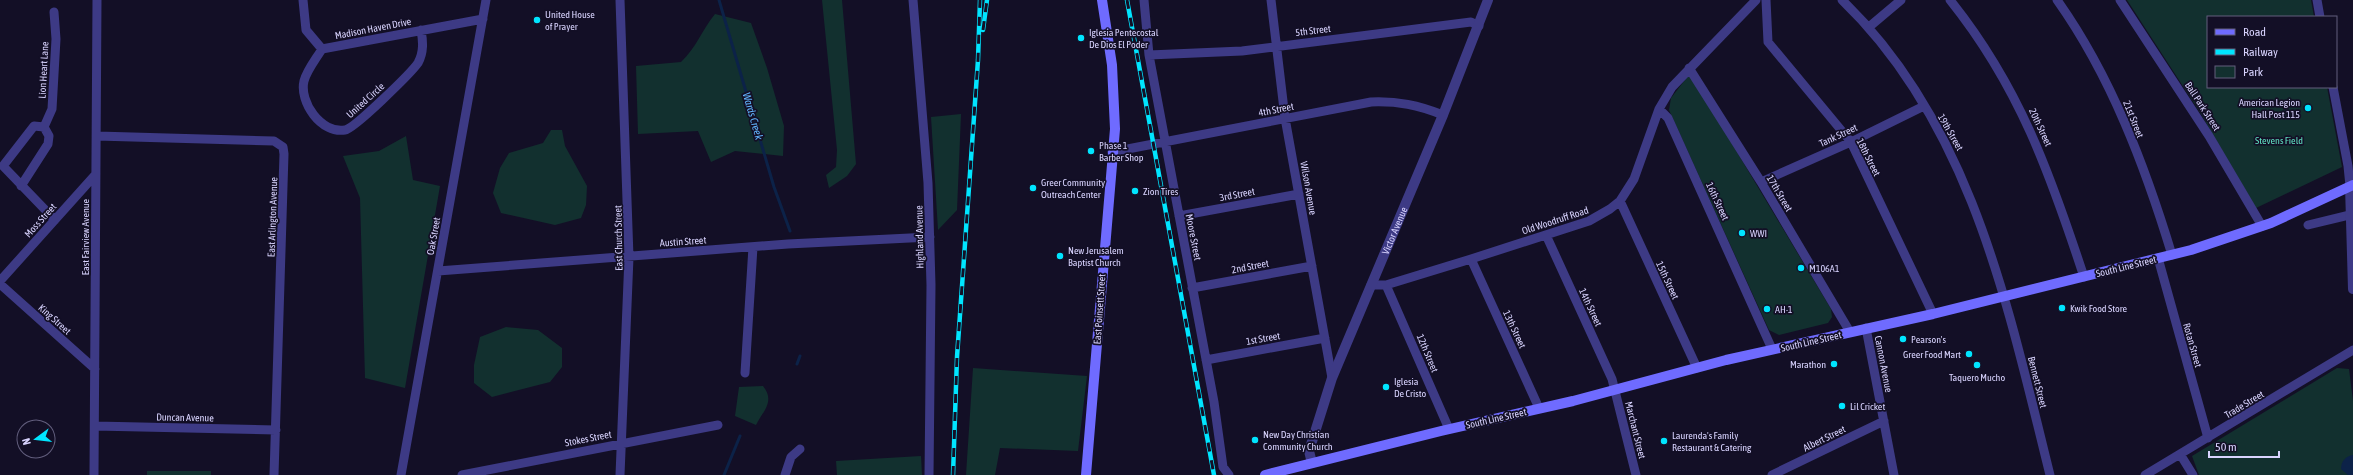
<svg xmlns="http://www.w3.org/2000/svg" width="2353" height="475" font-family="'Asap Condensed',sans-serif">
  <rect width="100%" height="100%" fill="#130f26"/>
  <path fill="#12302f" d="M822 0H842L856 164 847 176 829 188 826 175 836 167 837 150Z
    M2127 0H2311L2314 17H2208V87H2327L2342 167 2256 208 2201 114Z
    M715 14 751 23 767 68 784 126 783 156 735 151 711 162 698 131 638 134 636 66 681 62C696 48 702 30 715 14Z
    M1688 76 1692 77 1831 309 1832 317 1828 323 1779 335 1769 330 1669 110 1671 98Z
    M961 114 957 210 938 230 931 117Z
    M551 130H562L565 146 587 186 586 205 581 218 555 225 501 213 493 193 500 168 509 153 543 143Z
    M406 136 413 180 440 186 405 388 365 378 360 198 343 156 379 151Z
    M506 327 538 330 562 348V367L550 382 492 397 474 383V365L480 337Z
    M973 368 1087 376 1078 451 1000 448 995 475H966Z
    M2337 368 2349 369 2353 401V475H2199L2192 456Z
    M763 386C775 401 764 410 756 425L735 416 739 387Z
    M921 456 922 475H837L836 461Z
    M147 471H211V475H147Z"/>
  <path fill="#0c2248" d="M2353 455V475H2348L2341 469C2341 461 2346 456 2353 455Z"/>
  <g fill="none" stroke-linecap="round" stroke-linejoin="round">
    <path stroke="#0c2248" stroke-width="3" d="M719 0 774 187 790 231
      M797 364 800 356
      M724 475 740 436"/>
    <path stroke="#3d3a85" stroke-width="9" d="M303 0 306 30 322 49 483 19
      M913 0 928 183 931 285 929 475
      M1144 0 1149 55 1214 402 1223 467 1229 475
      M1271 0 1285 118 1332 378
      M1766 0 1768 42 1851 142 1933 314
      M1842 0C1972 125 2008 307 2050 475
      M1950 0C2019 86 2050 173 2084 277
      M2057 0C2111 76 2145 166 2172 255
      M2120 0 2209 136 2262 226
      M2317 0 2320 17
      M1869 27 1901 0
      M322 49C316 59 307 70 304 81 299 102 321 134 345 130 354 129 411 73 418 63 424 52 423 41 421 30
      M1149 55 1242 51 1471 22 1479 26
      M1689 68 1761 182 1850 332
      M2333 87 2348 166 2350 186
      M1659 109 1668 118 1772 349
      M44 127 52 109 56 39 54 12
      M97 136 274 141 283 147 284 154 274 475
      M1112 152 1371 102C1398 101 1418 105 1443 115
      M1761 182 1851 142 1924 106
      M21 186 48 144 49 136 44 127 34 126 3 166 55 220
      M1620 201 1697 368
      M1179 216 1299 194
      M2308 225 2353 214
      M1546 235 1612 379 1636 475
      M2158 258 2208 438
      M1471 259 1539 408
      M438 271 788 244 930 237
      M0 281 96 174
      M0 284 95 369
      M1371 285H1386L1471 259 1589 221 1610 209 1620 201 1634 179 1659 109 1672 87 1756 0
      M1386 285 1449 429
      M1192 288 1312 266
      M1866 328 1894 475
      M1206 360 1325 338
      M745 373 753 247
      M95 426 276 430
      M2180 454 2193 475
      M94 475 97 0
      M401 475 486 0
      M462 475 718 425
      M620 475 629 257 620 0
      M785 475 791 457 800 449
      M1772 475 1884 421
      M2145 475 2353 350"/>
    <g stroke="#3d3a85" stroke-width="10">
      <path d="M2350 186 2353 289"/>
      <path id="s1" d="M1312 463 1309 451 1332 378 1443 115 1488 0"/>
    </g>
    <path stroke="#6f6bff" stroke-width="10" d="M1086 475 1115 129 1112 65 1102 0
      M1265 475 1441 431 1573 401 1726 360 1933 314 2191 250 2271 223 2353 185"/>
    <defs>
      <path id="rail" d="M1127 0 1214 475
        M983 30 987 0
        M953 475 957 357 978 60 980 0"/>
    </defs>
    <use href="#rail" stroke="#00e5ff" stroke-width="4.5"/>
    <use href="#rail" stroke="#130f26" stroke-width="3" stroke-dasharray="9" stroke-linecap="butt"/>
  </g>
  <g fill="#00e5ff" stroke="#130f26" stroke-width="1.5">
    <circle cx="537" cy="20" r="4"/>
    <circle cx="1081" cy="38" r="4"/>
    <circle cx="2308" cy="108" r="4"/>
    <circle cx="1091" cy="151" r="4"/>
    <circle cx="1033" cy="188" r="4"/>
    <circle cx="1135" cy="191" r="4"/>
    <circle cx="1742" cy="233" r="4"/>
    <circle cx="1060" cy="256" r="4"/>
    <circle cx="1801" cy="268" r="4"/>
    <circle cx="2062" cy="308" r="4"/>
    <circle cx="1767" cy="309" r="4"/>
    <circle cx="1903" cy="339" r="4"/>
    <circle cx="1969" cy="354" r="4"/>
    <circle cx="1834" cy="364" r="4"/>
    <circle cx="1977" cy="365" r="4"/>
    <circle cx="1386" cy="387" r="4"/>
    <circle cx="1842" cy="406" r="4"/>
    <circle cx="1255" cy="440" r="4"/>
    <circle cx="1664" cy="441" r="4"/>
  </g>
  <g text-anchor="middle" stroke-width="3.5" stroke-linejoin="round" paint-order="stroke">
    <g font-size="10" fill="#d9d4ff" stroke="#130f26" text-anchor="start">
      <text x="545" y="18">United House<tspan x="545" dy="12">of Prayer</tspan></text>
      <text x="1089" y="36">Iglesia Pentecostal<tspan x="1089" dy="12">De Dios El Poder</tspan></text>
      <text x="2300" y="106" text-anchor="end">American Legion<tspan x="2300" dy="12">Hall Post 115</tspan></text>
      <text x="1099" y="149">Phase 1<tspan x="1099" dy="12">Barber Shop</tspan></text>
      <text x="1041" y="186">Greer Community<tspan x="1041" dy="12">Outreach Center</tspan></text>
      <text x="1143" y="195">Zion Tires</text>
      <text x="1750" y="237">WWI</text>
      <text x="1068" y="254">New Jerusalem<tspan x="1068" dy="12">Baptist Church</tspan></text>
      <text x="1809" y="272">M106A1</text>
      <text x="2070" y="312">Kwik Food Store</text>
      <text x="1775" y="313">AH-1</text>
      <text x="1911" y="343">Pearson's</text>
      <text x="1961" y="358" text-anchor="end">Greer Food Mart</text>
      <text x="1826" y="368" text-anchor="end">Marathon</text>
      <text x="1977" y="381" text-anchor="middle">Taquero Mucho</text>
      <text x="1394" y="385">Iglesia<tspan x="1394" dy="12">De Cristo</tspan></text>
      <text x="1850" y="410">Lil Cricket</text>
      <text x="1263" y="438">New Day Christian<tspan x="1263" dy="12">Community Church</tspan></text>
      <text x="1672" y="439">Laurenda's Family<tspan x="1672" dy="12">Restaurant &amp; Catering</tspan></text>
    </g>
    <g font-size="10" fill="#d9d4ff" stroke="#130f26">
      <text transform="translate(373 28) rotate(-11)" y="4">Madison Haven Drive</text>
      <text transform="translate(1313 30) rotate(-7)" y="4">5th Street</text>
      <text transform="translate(43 70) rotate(-87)" y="4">Lion Heart Lane</text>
      <text transform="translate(365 100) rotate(-42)" y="4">United Circle</text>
      <text transform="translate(2203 106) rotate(57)" y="4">Ball Park Street</text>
      <text transform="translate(1276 109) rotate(-11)" y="4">4th Street</text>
      <text transform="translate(2134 119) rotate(68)" y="4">21st Street</text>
      <text transform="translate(2041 127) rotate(65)" y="4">20th Street</text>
      <text transform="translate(1951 132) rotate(60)" y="4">19th Street</text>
      <text transform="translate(1838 135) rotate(-25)" y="4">Tank Street</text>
      <text transform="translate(1869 157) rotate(63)" y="4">18th Street</text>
      <text transform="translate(1309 188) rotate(80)" y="4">Wilson Avenue</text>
      <text transform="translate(1780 193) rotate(59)" y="4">17th Street</text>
      <text transform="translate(1237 194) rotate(-11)" y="4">3rd Street</text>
      <text transform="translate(1718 201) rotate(65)" y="4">16th Street</text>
      <text transform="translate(272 217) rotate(-88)" y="4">East Arlington Avenue</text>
      <text transform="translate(40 220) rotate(-48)" y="4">Moss Street</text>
      <text transform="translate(1555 220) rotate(-18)" y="4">Old Woodruff Road</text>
      <text dy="4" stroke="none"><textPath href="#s1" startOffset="249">Victor Avenue</textPath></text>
      <text transform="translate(433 236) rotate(-80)" y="4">Oak Street</text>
      <text transform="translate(85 237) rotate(-90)" y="4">East Fairview Avenue</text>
      <text transform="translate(919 237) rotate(-91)" y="4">Highland Avenue</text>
      <text transform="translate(1194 237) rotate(79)" y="4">Moore Street</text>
      <text transform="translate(618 238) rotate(-91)" y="4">East Church Street</text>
      <text transform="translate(683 241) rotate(-4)" y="4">Austin Street</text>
      <text transform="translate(1250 266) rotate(-11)" y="4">2nd Street</text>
      <text transform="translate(2126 266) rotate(-14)" y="4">South Line Street</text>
      <text transform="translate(1668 280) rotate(65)" y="4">15th Street</text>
      <text transform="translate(1591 307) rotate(65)" y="4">14th Street</text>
      <text transform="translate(1099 309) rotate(-86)" y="4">East Poinsett Street</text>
      <text transform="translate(55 319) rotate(42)" y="4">King Street</text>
      <text transform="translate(1515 329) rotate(65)" y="4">13th Street</text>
      <text transform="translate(1263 338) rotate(-10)" y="4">1st Street</text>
      <text transform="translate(1811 341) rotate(-13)" y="4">South Line Street</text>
      <text transform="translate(2193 345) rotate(74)" y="4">Rotan Street</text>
      <text transform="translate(1428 353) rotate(67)" y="4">12th Street</text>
      <text transform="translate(1884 364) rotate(79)" y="4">Cannon Avenue</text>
      <text transform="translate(2038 382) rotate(76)" y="4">Bennett Street</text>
      <text transform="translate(2244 404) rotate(-31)" y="4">Trade Street</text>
      <text transform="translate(185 417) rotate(1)" y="4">Duncan Avenue</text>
      <text transform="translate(1496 418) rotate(-13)" y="4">South Line Street</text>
      <text transform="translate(1636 430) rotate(76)" y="4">Marchant Street</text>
      <text transform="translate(588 438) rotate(-11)" y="4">Stokes Street</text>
      <text transform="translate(1824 438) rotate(-26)" y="4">Albert Street</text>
    </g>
    <g font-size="10" fill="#5fe0c0" stroke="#130f26">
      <text x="2279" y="144">Stevens Field</text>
    </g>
    <g font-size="11" font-style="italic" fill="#62b6ff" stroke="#130f26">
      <text transform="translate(753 116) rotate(74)" y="4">Wards Creek</text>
    </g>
  </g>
  <rect x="2207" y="16" width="130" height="72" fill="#130f26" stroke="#625e7d"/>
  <rect x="2215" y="29" width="20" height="6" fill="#6f6bff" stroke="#625e7d"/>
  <text x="2243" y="36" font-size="12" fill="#d9d4ff">Road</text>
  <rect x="2215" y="49" width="20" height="6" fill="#00e5ff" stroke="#625e7d"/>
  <text x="2243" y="56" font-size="12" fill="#d9d4ff">Railway</text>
  <rect x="2215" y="66" width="20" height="12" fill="#12302f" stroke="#625e7d"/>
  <text x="2243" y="76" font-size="12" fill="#d9d4ff">Park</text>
  <g transform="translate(36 439) rotate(255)"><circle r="19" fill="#130f26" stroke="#625e7d"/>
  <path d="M0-3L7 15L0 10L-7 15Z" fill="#00e5ff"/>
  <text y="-6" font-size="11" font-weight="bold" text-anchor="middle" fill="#d9d4ff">N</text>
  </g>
  <path d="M2209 451v6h70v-6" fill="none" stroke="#d9d4ff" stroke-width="2"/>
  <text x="2215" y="451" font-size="12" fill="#d9d4ff" stroke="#130f26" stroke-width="3" paint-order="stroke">50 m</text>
</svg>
